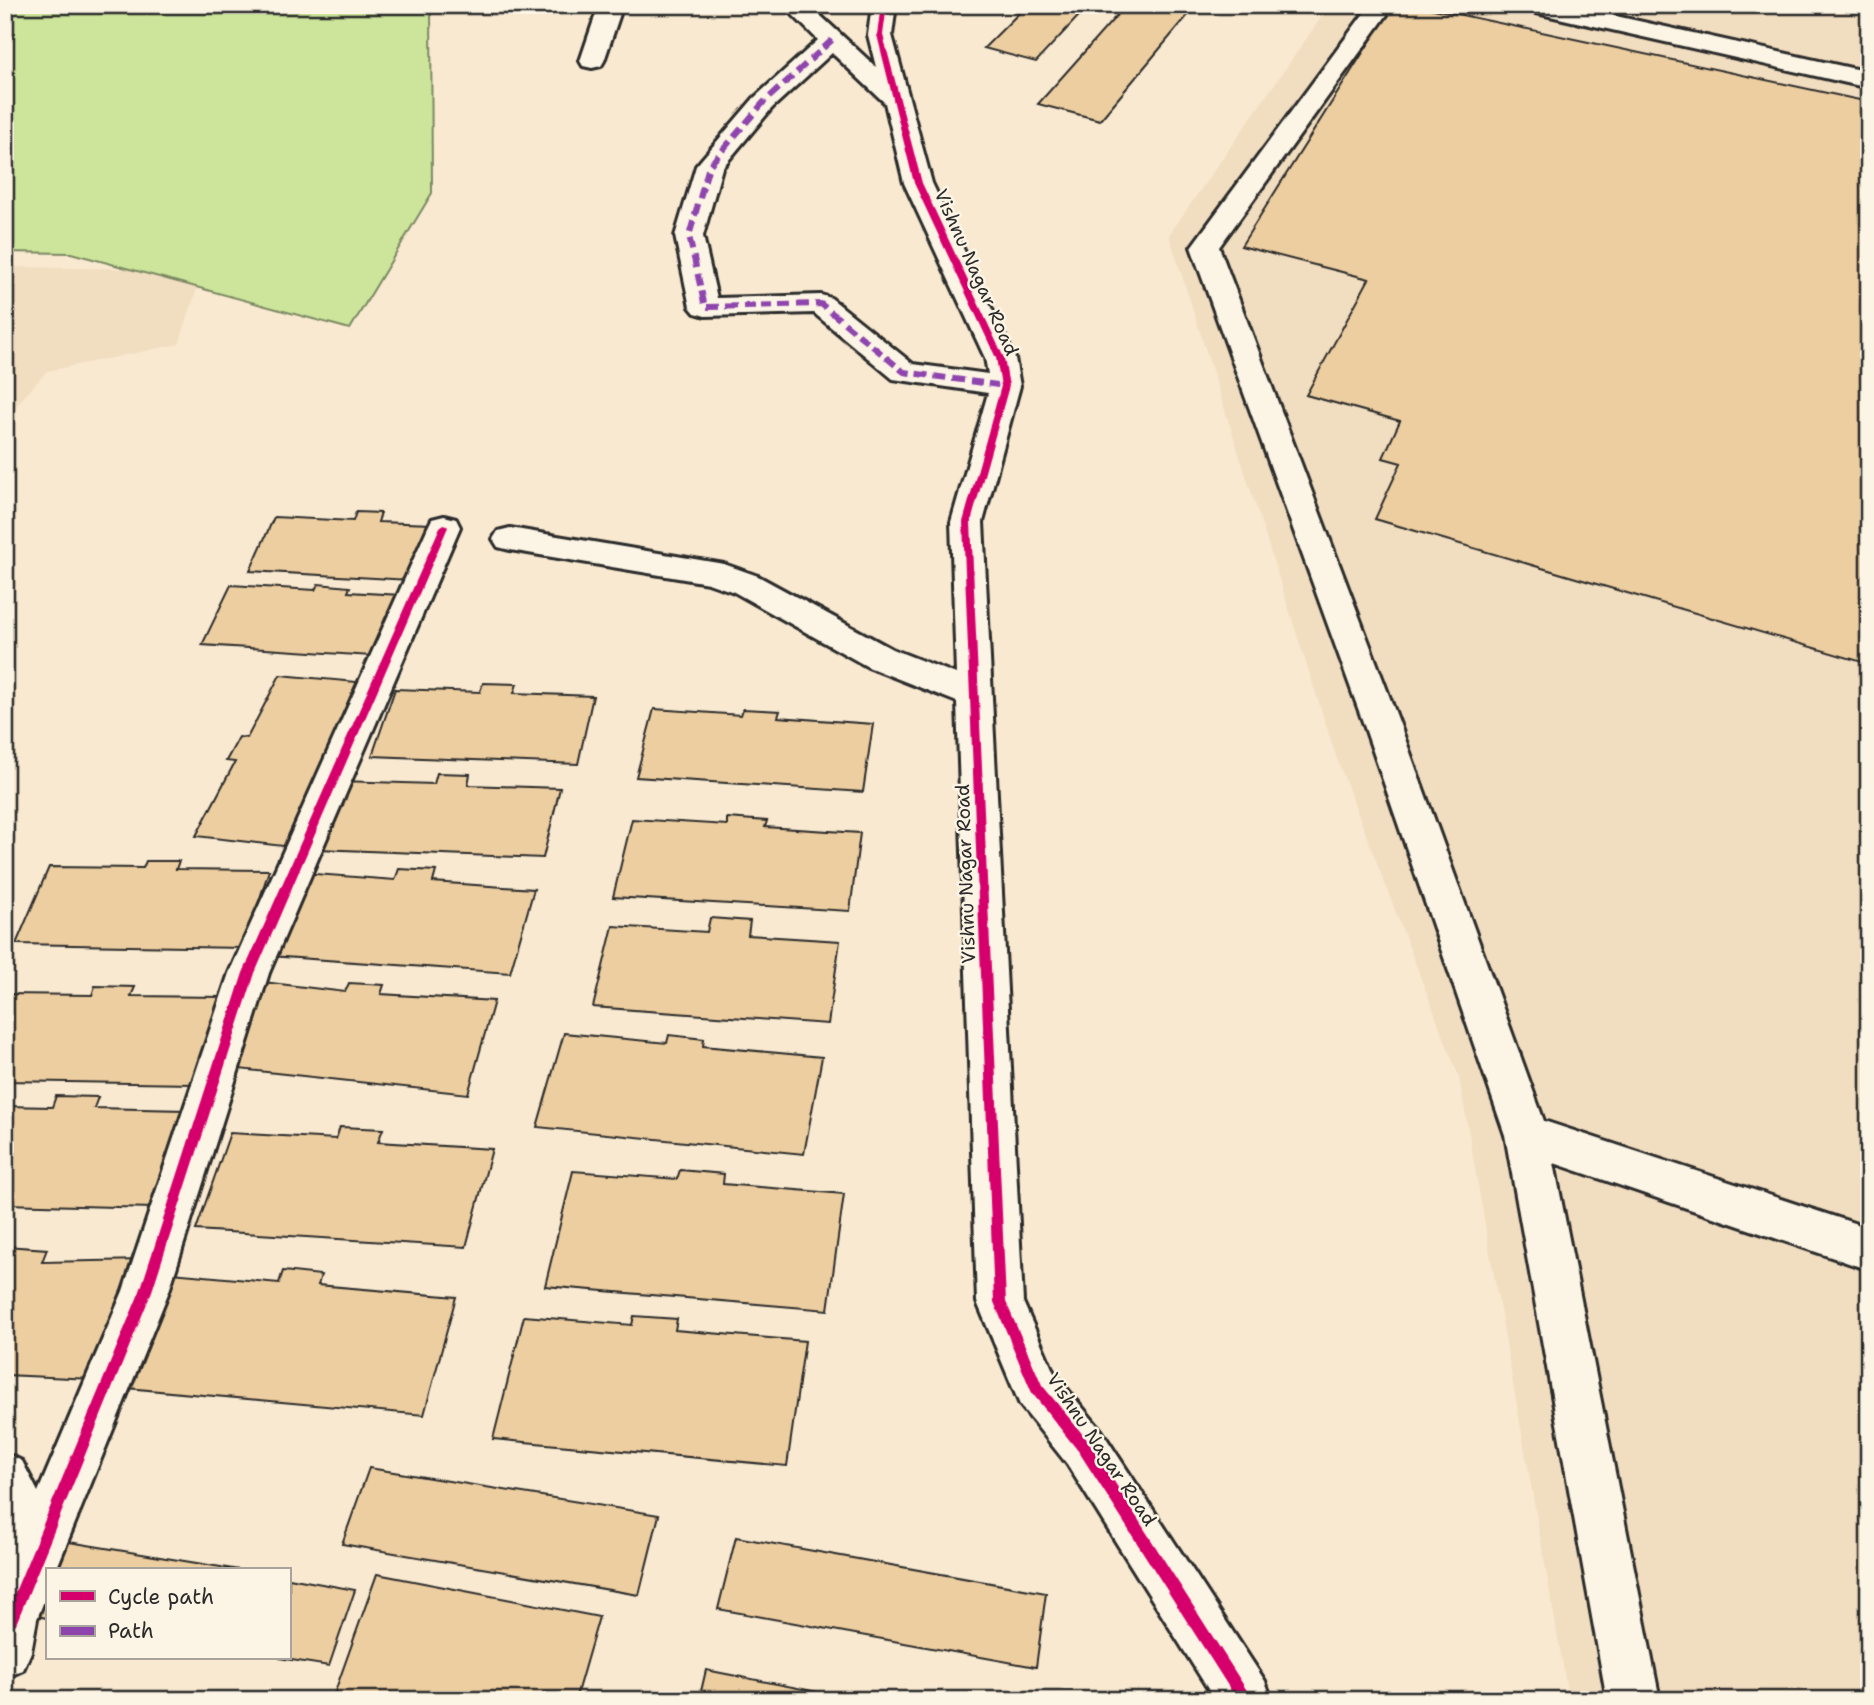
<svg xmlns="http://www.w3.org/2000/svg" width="1874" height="1705" font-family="'Shantell Sans',sans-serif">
  <rect width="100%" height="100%" fill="#f8e9d0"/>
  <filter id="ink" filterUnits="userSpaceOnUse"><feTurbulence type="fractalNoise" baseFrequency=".0143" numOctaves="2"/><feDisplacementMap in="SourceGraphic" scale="14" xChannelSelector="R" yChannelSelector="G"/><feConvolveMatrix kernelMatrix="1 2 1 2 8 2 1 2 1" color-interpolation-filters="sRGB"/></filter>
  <g filter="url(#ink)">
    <path fill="#f1ddbf" d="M1330 5H1869V1700H1569L1459 1077 1336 756 1169 235Z
      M5 267 203 270 179 344 47 371 5 418Z"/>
    <path fill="#cce59b" stroke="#7c8863" stroke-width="2" d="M5 5H431L432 193 350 329 71 253 5 252Z"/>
    <path fill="#edcea0" stroke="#2b2b2b" stroke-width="2" d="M1027 5H1089L1036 62 984 48Z
      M1126 5H1183L1194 8 1100 120 1038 104Z
      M1393 5H1415L1869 102V664L1375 519 1401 463 1383 458 1400 421 1306 395 1369 279 1241 246Z
      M356 512 381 513 378 522 432 524 410 580 250 571 274 517 353 521Z
      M318 584 350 587 348 592 401 595 372 656 202 645 231 585 315 590Z
      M280 675 368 683 292 847 196 836 235 762 226 761 239 737 247 738Z
      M483 683 517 684 514 693 593 696 578 764 372 756 395 689 480 692Z
      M654 709 741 715 743 709 780 711 778 717 873 724 863 792 636 777Z
      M437 773 470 774 468 785 560 788 543 858 318 849 340 781 434 784Z
      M727 818 767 821 765 827 860 833 850 911 613 897 632 819 727 825Z
      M146 861H179L176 869 269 870 244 948 16 944 49 867 143 868Z
      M399 869 436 871 433 882 534 889 510 973 270 956 302 873 395 880Z
      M710 918 750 921 748 935 840 941 828 1024 593 1007 613 926 707 932Z
      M263 982 345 992 349 983 384 985 381 994 494 1001 468 1094 239 1069Z
      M95 986 135 987 131 996 223 997 195 1084 5 1081V994L92 995Z
      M564 1033 667 1043 669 1035 704 1039 703 1046 822 1057 804 1154 537 1127Z
      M56 1096 98 1097 94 1108 186 1110 153 1208 5 1204V1106L52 1107Z
      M340 1127 383 1129 378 1142 492 1149 466 1247 196 1230 230 1133 336 1139Z
      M680 1170 724 1174 723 1184 844 1194 828 1310 545 1286 573 1171 677 1179Z
      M5 1246 47 1249 42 1262 145 1260 93 1379 5 1375Z
      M283 1271 321 1275 318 1285 456 1297 424 1415 127 1388 172 1273 279 1283Z
      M524 1316 632 1325 634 1316 677 1319 675 1330 805 1341 787 1466 493 1439Z
      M369 1468 659 1515 639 1595 342 1544Z
      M736 1537 1046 1593 1036 1667 718 1609Z
      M63 1541 239 1570H50Z
      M377 1574 599 1617 575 1700H332Z
      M47 1577V1618L30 1615Z
      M289 1578 355 1590 329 1666 279 1658H289Z
      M706 1670 859 1700H699Z"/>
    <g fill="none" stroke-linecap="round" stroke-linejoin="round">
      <defs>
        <path id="minor" d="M599 5H623L604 61 601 66 592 68 583 66 580 61Z
          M783 5H809L876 67 868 35 872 5H896L892 35 932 183 1015 358 1020 386 983 522 1023 1302 1054 1373 1101 1430 1265 1681 1272 1700H1215L1067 1464 1020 1405 977 1302 957 702 868 667 734 592 708 583 510 550 498 547 493 539 498 531 510 528 724 564 758 576 892 649 956 674 951 522 988 393 893 379 814 313 705 316 695 313 690 307 675 236 696 166 754 98 818 40ZM832 53 885 103 904 183 985 358 988 374 913 364 831 298 821 295 717 298 703 236 722 168 772 108Z
          M1370 5H1394L1219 247 1399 722 1544 1121 1869 1228V1270L1554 1163 1660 1700H1607L1505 1135 1363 722 1191 247Z
          M1520 5H1566L1869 72V88L1532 12 1524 10Z
          M444 516 456 519 460 527 269 973 169 1291 56 1570H47V1593L37 1619 31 1652 23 1670 5 1678V1453L22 1461 38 1492 123 1291 229 973 428 527 432 519Z"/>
      </defs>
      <use href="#minor" stroke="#2b2b2b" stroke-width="6"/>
      <use href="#minor" fill="#fcf5e5" fill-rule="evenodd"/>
      <path stroke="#8e44ad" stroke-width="6" stroke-dasharray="12 6" stroke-linecap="butt" d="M832 40 763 103 709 166 689 236 705 307 821 304 904 372 1005 386"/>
      <defs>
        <path id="cycleway" d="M881 5H887L883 35 922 183 1004 358 1009 386 971 522 1006 1302 1042 1385 1089 1442 1253 1700H1237L1079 1452 1032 1393 994 1302 963 522 1001 386 996 358 914 183 877 35Z
          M444 524 448 527 255 973 152 1291 16 1624 11 1626 6 1624 5 1616 140 1291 243 973 440 527Z"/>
      </defs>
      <use href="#cycleway" stroke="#fcf5e5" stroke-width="5"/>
      <use href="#cycleway" fill="#d6006c" fill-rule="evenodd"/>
    </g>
  </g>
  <g text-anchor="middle" stroke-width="5" stroke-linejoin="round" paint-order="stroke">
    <g font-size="19" fill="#2b2b2b" stroke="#fcf5e5">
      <text transform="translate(977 272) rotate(66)" y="7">Vishnu Nagar Road</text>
      <text transform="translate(965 874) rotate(-92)" y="7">Vishnu Nagar Road</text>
      <text transform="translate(1102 1449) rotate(56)" y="7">Vishnu Nagar Road</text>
    </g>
  </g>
  <rect width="1874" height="1705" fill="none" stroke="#fcf5e5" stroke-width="28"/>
  <rect x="14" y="14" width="1846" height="1677" fill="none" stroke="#2b2b2b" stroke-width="2.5" filter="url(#ink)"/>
  <rect x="46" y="1568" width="245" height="91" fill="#fcf5e5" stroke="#a8a49b" stroke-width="2"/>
  <rect x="60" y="1591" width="35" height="10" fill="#d6006c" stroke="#a8a49b" stroke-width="2"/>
  <text x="108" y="1604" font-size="21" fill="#2b2b2b">Cycle path</text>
  <rect x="60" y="1626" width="35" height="10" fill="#8e44ad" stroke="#a8a49b" stroke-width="2"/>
  <text x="108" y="1638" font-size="21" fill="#2b2b2b">Path</text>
</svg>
